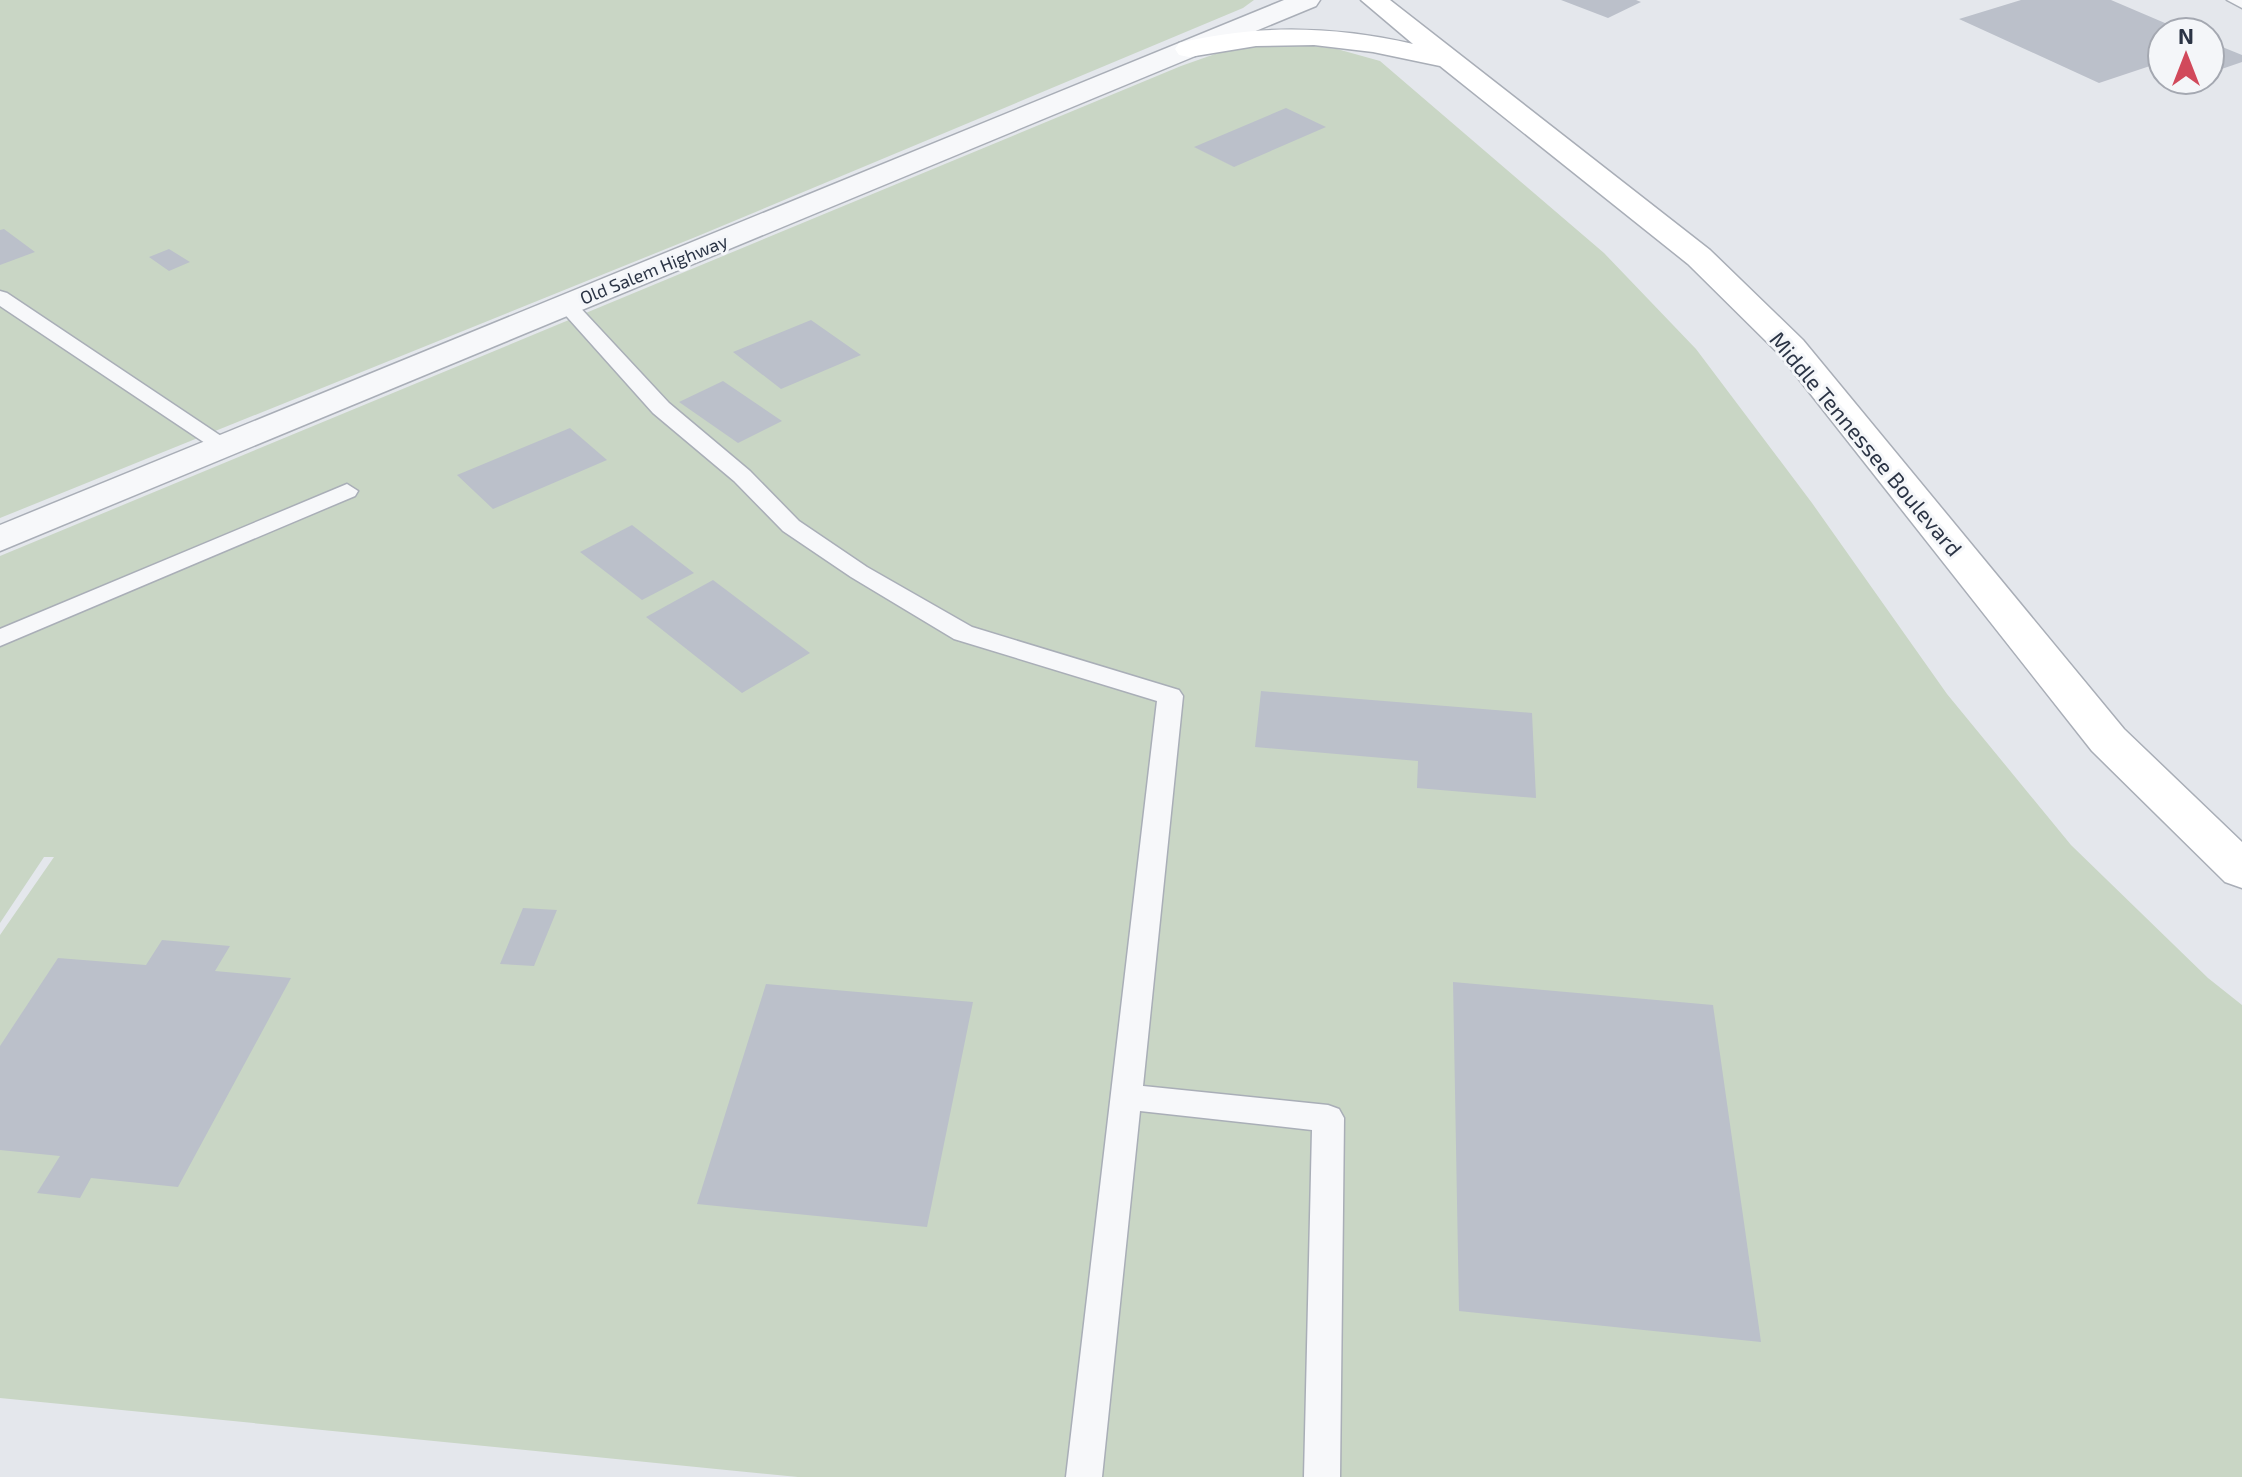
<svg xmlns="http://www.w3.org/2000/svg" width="2242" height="1477" font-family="'Exo 2',sans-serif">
  <rect width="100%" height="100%" fill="#e4e7ec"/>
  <path fill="#c9d6c5" d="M0 0H1254L1243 8 698 236 0 518Z
    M1289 43 1337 49 1380 61 1604 253 1696 349 1812 503 1947 694 2071 845 2208 978 2242 1005V1477H798L0 1398V935L54 857H44L0 923V556L1181 66 1232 48Z"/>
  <path fill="#bbc0ca" d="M1561 0H1636L1641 2 1608 18Z
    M2021 0H2111L2186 32H2162V62L2099 83 1959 19Z
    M2210 42 2242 55V62L2210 73Z
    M1286 108 1326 127 1234 167 1194 147Z
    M4 229 35 252 0 265V230Z
    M169 249 190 262 169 271 149 257Z
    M811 320 861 355 781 389 733 352Z
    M723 381 782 421 738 443 679 402Z
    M570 428 607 460 493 509 457 475Z
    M632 525 694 573 642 600 580 552Z
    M713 580 810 653 742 693 646 617Z
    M1261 691 1532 713 1536 798 1417 788 1418 761 1255 747Z
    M523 908 557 910 534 966 500 964Z
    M162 940 230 946 215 971 291 978 178 1187 91 1178 80 1198 37 1193 60 1156 0 1150V1046L58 958 146 965Z
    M1453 982 1713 1005 1761 1342 1459 1311Z
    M766 984 973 1002 927 1227 697 1204Z"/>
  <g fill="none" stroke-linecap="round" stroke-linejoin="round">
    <defs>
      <path id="lane" d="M2227 0H2242V8Z
        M0 291 7 293 236 446 225 453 217 451 0 306Z
        M567 299 574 301 669 403 750 471 799 521 867 567 972 627 1179 690 1183 696 1143 1086 1328 1105 1339 1109 1344 1118 1340 1477H1304L1312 1130 1140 1111 1102 1477H1066L1157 701 954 639 851 577 783 531 734 481 653 413 560 309 557 305Z
        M347 484 358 491 355 496 0 646V629Z"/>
      <path id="street" d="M1284 0H1320L1316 6 0 551V525Z"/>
      <path id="secondary" d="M1361 0H1390L1710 250 1803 340 2124 729 2242 842V888L2225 882 2092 751 1779 354 1688 264 1440 66 1373 52 1314 45 1256 46 1189 57 1179 55 1175 49 1179 43C1258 24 1334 26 1413 44Z"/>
    </defs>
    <use href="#lane" stroke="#a9aeb7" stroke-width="3"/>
    <use href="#street" stroke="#a9aeb7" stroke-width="3"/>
    <use href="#secondary" stroke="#a9aeb7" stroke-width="3"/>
    <use href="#lane" fill="#f7f8fa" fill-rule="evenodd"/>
    <use href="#street" fill="#f7f8fa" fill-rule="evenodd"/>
    <use href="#secondary" fill="#fff" fill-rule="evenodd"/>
  </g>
  <g text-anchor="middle" stroke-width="6" stroke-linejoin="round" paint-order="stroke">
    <g font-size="18" fill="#2b3445" stroke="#f4f6f9">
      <text transform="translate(654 270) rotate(-22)" y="6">Old Salem Highway</text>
    </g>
    <g font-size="22" fill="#2b3445" stroke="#f4f6f9">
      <text transform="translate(1866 444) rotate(50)" y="8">Middle Tennessee Boulevard</text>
    </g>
  </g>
  <g transform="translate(2186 56)"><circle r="38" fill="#f4f6f9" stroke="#a4a8b1" stroke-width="2"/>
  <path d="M0-6L14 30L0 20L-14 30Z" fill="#d1495b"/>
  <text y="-12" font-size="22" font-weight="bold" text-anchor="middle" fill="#2b3445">N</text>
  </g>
</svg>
